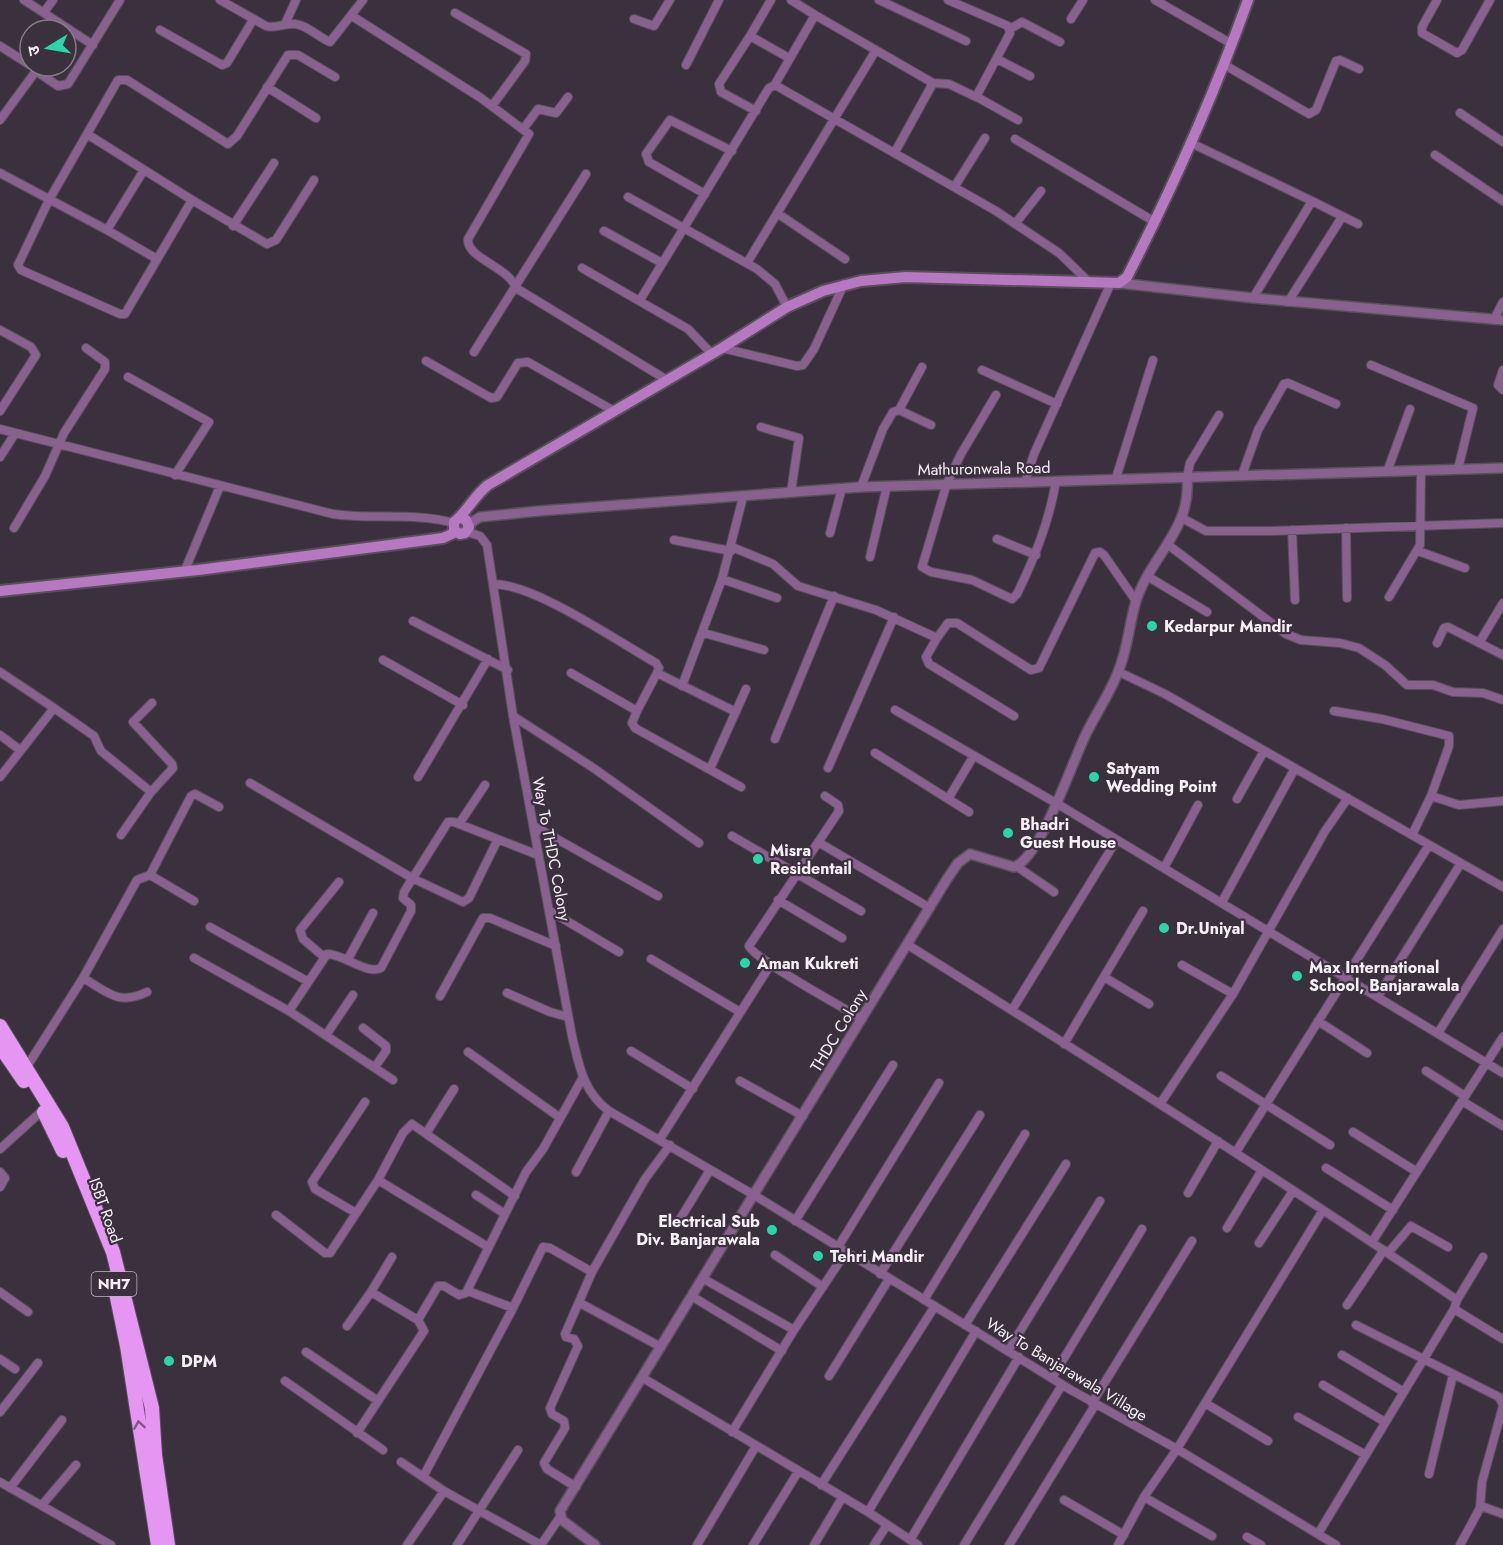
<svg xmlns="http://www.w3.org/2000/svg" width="1503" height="1545" font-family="Jost,'Noto Sans Devanagari',sans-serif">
  <rect width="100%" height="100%" fill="#3b303d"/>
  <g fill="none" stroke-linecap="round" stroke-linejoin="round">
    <defs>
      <path id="minor" d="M24 0 93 45
        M220 0 266 26C276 29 284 23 295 24 307 25 318 37 330 42L363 0
        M791 0 815 15
        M879 0 966 41
        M1155 0 1232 44
        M1437 0 1422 27V33L1457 53 1462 50 1490 0
        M44 12 53 0
        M455 13 526 54 525 61 492 106
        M352 16 481 98 529 134 468 239C466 258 509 267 516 288L667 380
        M634 19 654 26 670 0
        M1071 19 1083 0
        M285 24 296 0
        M1010 29 1022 22 1060 42
        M160 30 222 65 227 63 253 20
        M750 36 771 0
        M0 46 30 65
        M997 59 1030 76
        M1223 64 1309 114 1316 110 1336 61 1340 60 1359 69
        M686 65 719 0
        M933 83 949 84 976 97 1010 33 1008 26 948 0
        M774 86 815 15 933 83 895 152
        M267 87 316 118
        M977 97 1018 120
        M756 111 721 92 719 84 750 36 789 58
        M1460 113 1503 142
        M0 120 36 71 58 86 68 84 120 0
        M524 128 538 109 556 113 568 97
        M87 134 49 200 18 265 21 270 120 314H125L192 200 87 134 118 80H127L228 144 237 136 288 55H298L335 77
        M1015 139 1155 222
        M1191 143 1312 201 1253 298
        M1435 155 1503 201
        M144 170 107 230 157 259
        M0 173 107 230
        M955 186 985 138
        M705 194 649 162 646 154 670 120 732 151
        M628 197 757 269 775 284 787 307
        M192 200 267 244 276 240 314 180
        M1312 201 1358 224
        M777 213 845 259
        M1015 224 1041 191
        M233 226 274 163
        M604 231 662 263
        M747 263 876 50
        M582 268 688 329 712 354
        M640 300 769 88 775 85 996 211 1059 253 1090 283
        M1288 302 1342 217
        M1494 319 1503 302
        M0 330 31 347 36 355 0 411
        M722 348 797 366 803 365 814 349 844 284
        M474 352 586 174
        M426 361 491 398 497 397 518 363 528 362 614 411
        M1371 365 1473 408 1458 469
        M982 370 1057 404
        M1503 370 1498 385 1503 390
        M128 377 209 422 175 475
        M996 395 961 454 947 483 922 567 931 572 972 580 1012 599 1017 594C1035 557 1049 522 1056 481
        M899 410 922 367
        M761 427 799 438 791 492
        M0 429 333 514C373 520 415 512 454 523
        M0 457 14 435
        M1387 472 1410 409
        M1242 475 1258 430 1284 384 1288 383 1336 404
        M1187 477 1190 463 1219 415
        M1116 478 1153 360
        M1025 482 1034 454 1110 285
        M861 487 883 429 893 412 899 410 931 425
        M1182 518 1206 531H1271L1503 523
        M14 528 45 476 64 433 105 369V362L86 348
        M1346 528 1347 598
        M1292 530 1295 600
        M467 532 480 536 487 545 513 716 572 1036C579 1065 583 1092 609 1111L754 1195 1071 1390 1177 1449 1336 1545
        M830 533 842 488
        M997 539 1036 555
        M674 540 731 551
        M1167 544 1286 634 1301 640 1340 643 1359 648 1385 665 1407 685H1433L1453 692 1483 693 1503 700
        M732 547 773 564 798 586 876 610 937 638 948 623H957L1031 670 1039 668 1095 553 1100 552 1104 555 1136 601
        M1418 551 1465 568
        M870 557 887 486
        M185 570 220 486
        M1147 576 1207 612
        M722 579 777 598
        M493 584C535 584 617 641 656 663L659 668 657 673 736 712
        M1389 597 1420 545 1421 471
        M413 621 508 670
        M704 633 764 650
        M937 638 926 657 929 664 1014 716
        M1437 643 1444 628 1448 627 1503 655
        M1479 643 1503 603
        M383 660 463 705
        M0 672 54 708 0 777
        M1119 672 1165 694 1503 887
        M571 673 637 711 657 673
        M682 686 722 579 743 497
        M54 708 94 736 101 751 151 792
        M895 710 1056 803 1503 1073
        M637 711 632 723 635 728 741 787
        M1334 711 1382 719 1449 736V746L1431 796
        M513 716 592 767 699 843
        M0 735 20 750
        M775 739 834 596
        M875 753 969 812
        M828 768 894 617
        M710 769 746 689
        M418 777 488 659
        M250 783 412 878 463 902 469 898 497 841
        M825 796 838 805 839 811 749 946C755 960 843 1007 862 1019
        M948 799 973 757
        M1237 799 1264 751
        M459 824 485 785
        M534 826 658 896
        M121 835 151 792 173 768 172 764 133 722 152 703
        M1412 835 1431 796 1459 805 1503 801
        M732 836 861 911
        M818 842 930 908
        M1016 866 1054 892
        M1164 868 1198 805
        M150 875 191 796 195 794 219 807
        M778 900 842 938
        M1222 902 1295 768
        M550 911 619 952
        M210 927 307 981
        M908 945C1093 1061 1277 1177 1457 1300L1454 1309 1503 1339
        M324 957 303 939 300 930 339 882
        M194 958 289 1011 393 1080
        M348 959 373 913
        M651 959 740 1012
        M1182 965 1233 994
        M1104 977 1149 1004
        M83 978C108 992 118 1006 147 992
        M507 993 550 1012 568 1017
        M440 996 483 918H490L556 946
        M1378 996 1461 863
        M1012 1010 1116 841
        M289 1011 327 954C344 954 366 975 381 968L411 911V905L403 898 404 892 448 822H454L538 855
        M1318 1021 1367 1053
        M363 1028 386 1046V1051L375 1067
        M1438 1033 1503 929
        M326 1035 353 995
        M1064 1044 1143 911
        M631 1051 693 1089
        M468 1052 559 1117
        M26 1068 83 978 137 880 150 875 194 901
        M1426 1071 1465 1096
        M1221 1076 1330 1145
        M740 1081 803 1116
        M1462 1101 1503 1126
        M1160 1104 1233 994 1325 831 1348 798
        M427 1132 454 1089
        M1353 1132 1417 1172
        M660 1139 771 964
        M0 1149 43 1110
        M1236 1152 1429 845
        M1326 1168 1393 1210
        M0 1172 5 1178 0 1187
        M576 1172 609 1111
        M378 1180 488 1247
        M1188 1193 1218 1141
        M476 1195 505 1214
        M356 1213 315 1189 312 1182 365 1102
        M276 1215 325 1253H330L378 1180 403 1133 412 1124 515 1196
        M795 1221 893 1065
        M677 1224 710 1170
        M1227 1228 1262 1170
        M1372 1242 1503 1037
        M1259 1243 1293 1191
        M838 1247 939 1083
        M1388 1253 1411 1226 1448 1247
        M775 1255 823 1287
        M880 1274 980 1115
        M704 1279 794 1330
        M468 1291 513 1308 543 1247 550 1248 592 1272
        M0 1292 28 1312
        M371 1292 392 1257
        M693 1297 782 1351
        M924 1300 1025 1134
        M1457 1300 1483 1257
        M580 1303 661 1347
        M1347 1305 1384 1250
        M418 1320 438 1286H444L459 1295 466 1293 526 1172 543 1149 582 1079
        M965 1325 1066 1164
        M1356 1325 1499 1397 1503 1405
        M347 1326 371 1292 418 1320 424 1331 357 1433
        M1008 1351 1100 1201
        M306 1352 378 1401
        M1342 1355 1404 1392
        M0 1359 15 1369
        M829 1376 889 1279
        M643 1378 868 1512 918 1545
        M1052 1378 1142 1229
        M285 1381 383 1450
        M1323 1385 1385 1422
        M1092 1403 1192 1241
        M1205 1403 1268 1441
        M0 1412 38 1363
        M1298 1417 1366 1455
        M732 1432 794 1330 846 1252
        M401 1462 444 1491 541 1545
        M1429 1474 1453 1375
        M423 1477 513 1308
        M0 1482 111 1545
        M821 1485 935 1306
        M576 1487 547 1469 544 1463 565 1428 564 1421 552 1414 550 1408 578 1346 574 1339 566 1337 565 1334 592 1272 645 1179 670 1145
        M10 1488 62 1420
        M1144 1497 1212 1536
        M1064 1500 1124 1535
        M42 1505 76 1465
        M1481 1506 1503 1514
        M868 1512 976 1331
        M1318 1534 1454 1309
        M1247 1537 1261 1545
        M910 1540 1019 1357
        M407 1545 444 1491
        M457 1545 518 1450
        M541 1545 560 1517
        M697 1545 756 1446
        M753 1545 798 1472
        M814 1545 842 1498
        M874 1545 887 1525
        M964 1545 1062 1385
        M1009 1545 1095 1405
        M1118 1545 1144 1497 1177 1449 1323 1210
        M1460 1545 1480 1508 1482 1482 1503 1406"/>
      <path id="tertiary" d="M1119 283 1253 298 1503 320
        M469 524 480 517 539 511 861 487 1503 468
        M595 1545 562 1520 560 1511 947 879 958 863 970 854 1014 867C1041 858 1073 759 1087 732 1097 712 1110 693 1118 672 1128 649 1129 624 1136 601 1151 555 1192 530 1187 477"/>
      <path id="secondary" d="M461 518 466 520 469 527 465 533 460 534 454 530V522C467 512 474 496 488 485L722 348 787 307 823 291 861 281 906 277 1119 283 1127 277C1173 187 1214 95 1248 0
        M0 591 198 570 443 538 456 532"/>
      <path id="trunk" d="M0 1026 62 1127 113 1252 152 1408 155 1455 168 1545
        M0 1046 24 1081
        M44 1112 63 1151
        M113 1278 127 1346 158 1545"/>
    </defs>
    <use href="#minor" stroke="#594f5b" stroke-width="10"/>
    <use href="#tertiary" stroke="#594f5b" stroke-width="12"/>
    <use href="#secondary" stroke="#594f5b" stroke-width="14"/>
    <use href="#trunk" stroke="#594f5b" stroke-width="16"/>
    <use href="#minor" stroke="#88618e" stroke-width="8"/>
    <use href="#tertiary" stroke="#88618e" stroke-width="9"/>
    <use href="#secondary" stroke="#b678c0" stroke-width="10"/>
    <use href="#trunk" stroke="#e496f2" stroke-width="14"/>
  </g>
  <defs><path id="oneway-chevron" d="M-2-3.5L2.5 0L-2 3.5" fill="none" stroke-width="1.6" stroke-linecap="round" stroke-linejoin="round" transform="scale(1.5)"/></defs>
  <use stroke="#7f5985" href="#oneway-chevron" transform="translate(139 1425) rotate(-99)"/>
  <g fill="#2ad5ac" stroke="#3b303d" stroke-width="2">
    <circle cx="1152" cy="626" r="6"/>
    <circle cx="1094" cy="777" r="6"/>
    <circle cx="1008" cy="833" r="6"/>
    <circle cx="758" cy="859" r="6"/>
    <circle cx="1164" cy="928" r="6"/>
    <circle cx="745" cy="963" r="6"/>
    <circle cx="1297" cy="976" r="6"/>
    <circle cx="772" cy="1230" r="6"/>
    <circle cx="818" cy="1256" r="6"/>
    <circle cx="169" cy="1361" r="6"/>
  </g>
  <g text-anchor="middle" stroke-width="4.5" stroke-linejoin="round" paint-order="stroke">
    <rect fill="#3b303d" stroke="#bfb6c0" stroke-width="1.5" x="91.5" y="1272" width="45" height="24" rx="4.5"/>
    <g font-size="15" font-weight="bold" fill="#f7eff8">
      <text x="114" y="1289">NH7</text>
    </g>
    <g font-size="16" fill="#f7eff8" stroke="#3b303d">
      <text transform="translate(984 468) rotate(-1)" y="6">Mathuronwala Road</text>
      <text transform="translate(552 849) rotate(79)" y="6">Way To THDC Colony</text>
      <text transform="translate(838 1030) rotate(-59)" y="6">THDC Colony</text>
      <text transform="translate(106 1210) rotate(70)" y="6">ISBT Road</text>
      <text transform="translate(1067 1369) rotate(31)" y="6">Way To Banjarawala Village</text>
    </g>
    <g font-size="16" font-weight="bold" fill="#f7eff8" stroke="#3b303d" text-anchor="start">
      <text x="1164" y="632">Kedarpur Mandir</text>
      <text x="1106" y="774">Satyam<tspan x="1106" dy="18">Wedding Point</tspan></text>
      <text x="1020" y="830">Bhadri<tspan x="1020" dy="18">Guest House</tspan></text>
      <text x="770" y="856">Misra<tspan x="770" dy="18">Residentail</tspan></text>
      <text x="1176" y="934">Dr.Uniyal</text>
      <text x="757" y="969">Aman Kukreti</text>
      <text x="1309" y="973">Max International<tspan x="1309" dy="18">School, Banjarawala</tspan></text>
      <text x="760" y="1227" text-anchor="end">Electrical Sub<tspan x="760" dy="18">Div. Banjarawala</tspan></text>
      <text x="830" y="1262">Tehri Mandir</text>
      <text x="181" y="1367">DPM</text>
    </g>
  </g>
  <g transform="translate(48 48) rotate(259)"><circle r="28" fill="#3b303d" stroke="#867c88" stroke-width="1.5"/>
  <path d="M0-4.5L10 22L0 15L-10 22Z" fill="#2ad5ac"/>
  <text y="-9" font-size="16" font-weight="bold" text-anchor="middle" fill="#f7eff8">उ</text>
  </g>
</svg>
